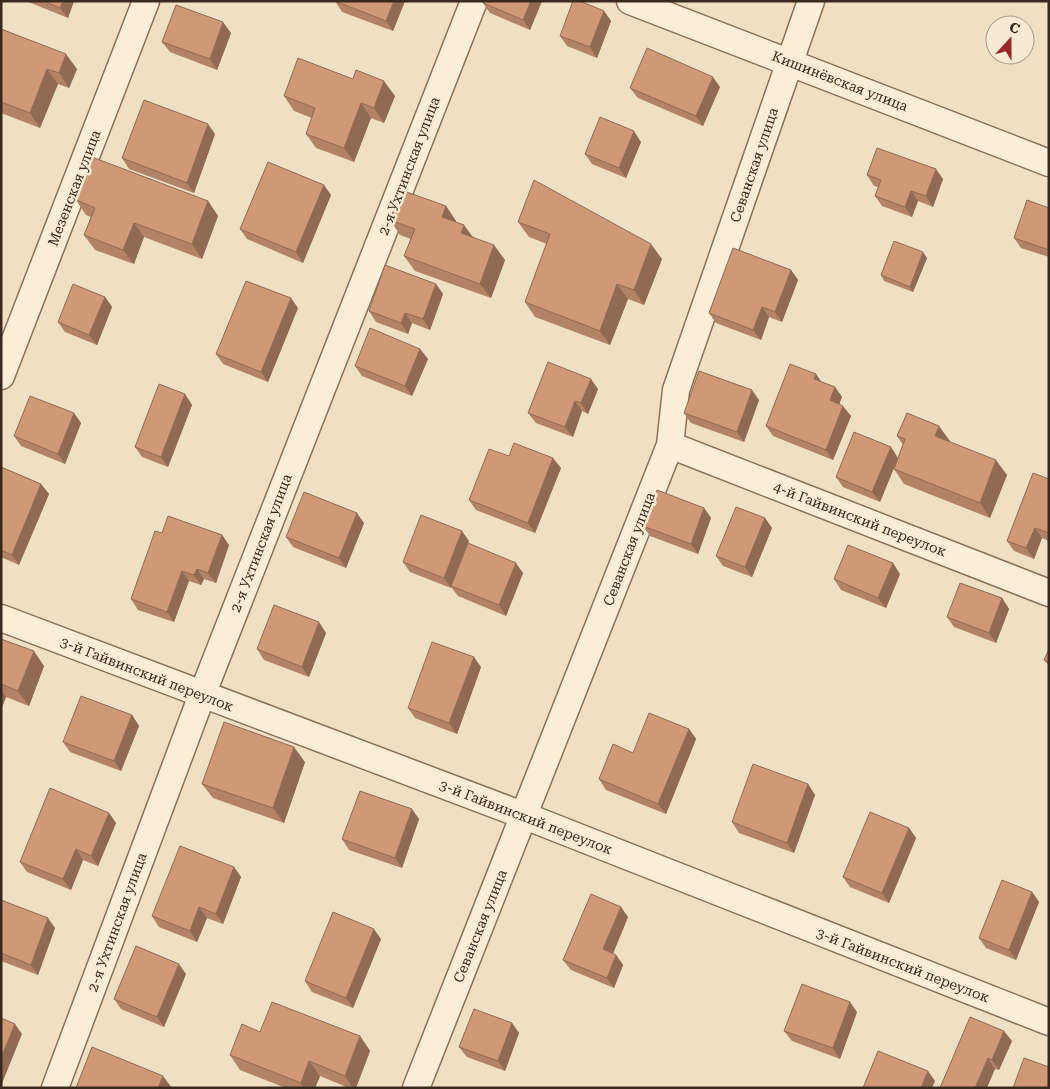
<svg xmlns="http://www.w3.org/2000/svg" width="1050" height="1089" font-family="'Roboto Serif',serif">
  <rect width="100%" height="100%" fill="#f0e0c3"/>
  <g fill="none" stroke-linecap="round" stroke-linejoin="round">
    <defs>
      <path id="minor" d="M630 1 1049 163
        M1 376 146 1
        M670 445 1049 593
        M1 618 525 816 1049 1022
        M55 1088 202 695 474 1
        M416 1088 670 445 676 390 811 1"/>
    </defs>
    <use href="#minor" stroke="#8a7159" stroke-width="29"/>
    <use href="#minor" stroke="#faeed6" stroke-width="26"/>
  </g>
  <path fill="#b28366" d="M26 1H74L68 18Z
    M335 1H405L393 31 342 12Z
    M542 1 530 30 490 13 483 3Z
    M604 11 611 21 597 58 567 46 560 36Z
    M1 29 77 69 69 88 58 84 40 128 1 113Z
    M231 33 217 70 170 52 162 42Z
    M720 87 703 126 638 98 630 88Z
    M284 96H395L384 123 371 118 354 162 316 148 306 134 312 118 294 111Z
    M215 134 194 193 129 169 122 158Z
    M641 142 626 178 592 164 585 154Z
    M867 175 943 179 933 207 918 201 912 217 882 206 875 196 878 187 874 186Z
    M331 195 303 263 247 239 240 229Z
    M76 200 208 201 218 216 202 259 144 237 134 264 95 250 84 235 91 217 86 215Z
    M446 206 456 221V222L464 225 473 237 505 260 491 298 415 271 404 256 411 239 400 235 390 220Z
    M1049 208V257L1021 248 1014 238Z
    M518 222 662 259 644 305 628 299 610 345 535 317 525 302 547 244 529 237Z
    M927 258 913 292 884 281 881 275Z
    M791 270 798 280 782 322 769 317 761 340 716 323 709 313Z
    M436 284 443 294 430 330 412 323 408 334 376 322 369 311Z
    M105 297 112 307 97 345 65 332 58 322Z
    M298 308 268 382 223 364 216 354Z
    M420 349 428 359 412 396 362 376 355 366Z
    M816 374 821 382 835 387 842 397 839 404 851 416 833 460 773 436 766 426Z
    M598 389 588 414 582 411 573 437 536 423 528 413Z
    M185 394 192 405 168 467 142 457 135 447Z
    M759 400 744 442 691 423 684 413Z
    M74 413 81 423 65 464 21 446 14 436Z
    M897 436 950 441H949L1007 475 990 518 904 484 894 469 903 445Z
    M509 456 561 468 535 533 476 510 469 500Z
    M898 458 880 502 843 487 836 477Z
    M1 467 41 484 49 494 19 565 1 557Z
    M1049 479V541L1042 538 1034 559 1014 551 1007 541Z
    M704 508 711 518 698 554 650 536 643 526Z
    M765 518 772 528 752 577 723 566 716 556Z
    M364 523 346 568 293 547 286 537Z
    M162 533 222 535 229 545 216 583 204 579 201 585 189 581 174 622 138 610 131 599Z
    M469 541 468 543 523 573 506 616 458 596 451 587V588L410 572 403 562Z
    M900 574 886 608 841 590 834 579Z
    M1002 598 1009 609 996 643 954 627 947 617Z
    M326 633 309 677 264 660 257 649Z
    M1 639 44 666 29 706 6 697 1 710Z
    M1049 649V666L1044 660Z
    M481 667 457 734 415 718 408 708Z
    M132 715 139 726 121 771 70 752 63 742Z
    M689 729 696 739 666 814 606 790 599 779 633 753Z
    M305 762 284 823 213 798 202 784Z
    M808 784 815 795 794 853 739 833 732 822Z
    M109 813 116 823 98 866 83 860 71 890 27 872 20 862Z
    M419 819 402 868 349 850 342 839Z
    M909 828 916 838 889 903 850 887 843 877Z
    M234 867 241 877 223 924 207 918 197 942 159 927 152 916Z
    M1032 892 1039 902 1016 960 986 948 979 938Z
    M1 900 55 928 38 975 1 961Z
    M628 917 613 954 616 955 623 965 614 988 571 970 563 960Z
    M381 939 353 1008 312 992 305 981Z
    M186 974 164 1027 121 1009 114 999Z
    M857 1012 840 1059 792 1041 784 1031Z
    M512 1023 519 1033 505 1071 467 1057 459 1047Z
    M360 1036 370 1051 356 1088H349L320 1076 315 1088H286L240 1070 230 1055Z
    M1012 1041 999 1070 995 1069 940 1088Z"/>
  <path fill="#916a53" d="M63 1H74L68 18 60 8Z
    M394 1H405L393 31 386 21Z
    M531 1H542L530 30 523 20Z
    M604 11 611 21 597 58 590 47Z
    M223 22 231 33 217 70 210 59Z
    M66 54 77 69 69 88 59 73Z
    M47 69 58 84 40 128 30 113Z
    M713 77 720 87 703 126 696 116Z
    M384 81 395 96 384 123 374 108Z
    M361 103 371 118 354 162 344 148Z
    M208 124 215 134 194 193 187 183Z
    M634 131 641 142 626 178 619 168Z
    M936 169 943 179 933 207 926 196Z
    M324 185 331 195 303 263 296 252Z
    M911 191 918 201 912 217 905 207Z
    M208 201 218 216 202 259 192 244Z
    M446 206 456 221 452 232 442 217Z
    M134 223 144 237 134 264 123 250Z
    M464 225 474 240 461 233Z
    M651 244 662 259 644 305 634 290Z
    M494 245 505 260 491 298 480 284Z
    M923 252 927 258 913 292 910 287Z
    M791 270 798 280 782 322 775 312Z
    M436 284 443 294 430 330 423 319Z
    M617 284 628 299 610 345 600 331Z
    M105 297 112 307 97 345 89 335Z
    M291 298 298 308 268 382 261 372Z
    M762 307 769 317 761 340 753 330Z
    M405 313 412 323 408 334 401 323Z
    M420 349 428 359 412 396 405 386Z
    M816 374 823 384 814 379Z
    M591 379 598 389 588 414 581 403Z
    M835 387 842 397 837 410 830 400Z
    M752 390 759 400 744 442 737 432Z
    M185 394 192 405 168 467 161 457Z
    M575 401 582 411 573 437 565 427Z
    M843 406 851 416 833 460 826 450Z
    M74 413 81 423 65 464 58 454Z
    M939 426 950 441 946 450 935 436Z
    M891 447 898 458 880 502 872 492Z
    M553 458 561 468 535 533 528 523Z
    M996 460 1007 475 990 518 980 503Z
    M41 484 49 494 19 565 12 555Z
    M704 508 711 518 698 554 691 544Z
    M357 513 364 523 346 568 339 558Z
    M765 518 772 528 752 577 745 567Z
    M1035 528 1042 538 1034 559 1026 548Z
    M462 531 469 541 451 588 444 578Z
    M222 535 229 545 216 583 208 573Z
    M516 563 523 573 506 616 499 605Z
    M893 563 900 574 886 608 878 598Z
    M197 569 204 579 201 585 194 575Z
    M182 571 189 581 174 622 167 612Z
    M1002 598 1009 609 996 643 989 633Z
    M319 622 326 633 309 677 302 667Z
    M34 651 44 666 29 706 18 691Z
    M474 657 481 667 457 734 449 723Z
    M1 690 6 697 1 710Z
    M132 715 139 726 121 771 114 761Z
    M689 729 696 739 666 814 658 804Z
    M294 747 305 762 284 823 273 808Z
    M808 784 815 795 794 853 787 843Z
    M412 809 419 819 402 868 395 858Z
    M109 813 116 823 98 866 91 856Z
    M909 828 916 838 889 903 882 893Z
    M76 849 83 860 71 890 63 879Z
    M234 867 241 877 223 924 216 914Z
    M1032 892 1039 902 1016 960 1009 950Z
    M199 907 207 918 197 942 190 931Z
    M621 907 628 917 610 960 603 949Z
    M48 918 55 928 38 975 31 965Z
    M374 929 381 939 353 1008 346 998Z
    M616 955 623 965 614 988 607 978Z
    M179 964 186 974 164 1027 157 1017Z
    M850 1002 857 1012 840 1059 833 1048Z
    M512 1023 519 1033 505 1071 498 1061Z
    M15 1024 22 1034 1 1086V1058Z
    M1004 1031 1012 1041 999 1070 992 1060Z
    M360 1036 370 1051 356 1088H353L345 1076Z
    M988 1058 995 1069 987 1088H975Z
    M309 1061 320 1076 315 1088H304L301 1083Z
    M928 1071 935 1081 932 1088H921Z
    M163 1076 172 1088H158Z"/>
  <path fill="#cf9877" stroke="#916a53" d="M44 1H63L60 8Z
    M335 1H394L386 21Z
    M484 1H531L523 20 483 3Z
    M573 1H580L604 11 590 47 560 36Z
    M176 5 223 22 210 59 162 42Z
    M1 29 66 54 59 73 47 69 30 113 1 102Z
    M647 48 713 77 696 116 630 88Z
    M298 58 353 79 356 70 384 81 374 108 361 103 344 148 306 134 315 108 284 96Z
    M144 100 208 124 187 183 122 158Z
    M600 117 634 131 619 168 585 154Z
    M877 148 936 169 926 196 911 191 905 207 875 196 881 180 867 175Z
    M92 157 208 201 192 244 134 223 123 250 84 235 95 208 76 200Z
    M268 162 324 185 296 252 240 229Z
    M534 180 651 244 634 290 617 284 600 331 525 302 550 234 518 222Z
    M401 190 446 206 442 217 464 225 461 233 494 245 480 284 404 256 415 229 390 220Z
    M1027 200 1049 208V250L1014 238Z
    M894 241 923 252 910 287 881 275Z
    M733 248 791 270 775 312 762 307 753 330 709 313Z
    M385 265 436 284 423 319 405 313 401 323 369 311Z
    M246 281 291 298 261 372 216 354Z
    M73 284 105 297 89 335 58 322Z
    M370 328 420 349 405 386 355 366Z
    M548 362 591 379 581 403 575 401 565 427 528 413Z
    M790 364 816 374 814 379 835 387 830 400 843 406 826 450 766 426Z
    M699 371 752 390 737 432 684 413Z
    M159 384 185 394 161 457 135 447Z
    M30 396 74 413 58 454 14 436Z
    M907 413 939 426 935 436 996 460 980 503 894 469 905 439 897 436Z
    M854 432 891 447 872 492 836 477Z
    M514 443 553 458 528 523 469 500 489 449 509 456Z
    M1 467 41 484 12 555 1 550Z
    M1033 473 1049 479V533L1035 528 1026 548 1007 541Z
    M657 490 704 508 691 544 643 526Z
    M304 492 357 513 339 558 286 537Z
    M736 507 765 518 745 567 716 556Z
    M421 515 462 531 444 578 403 562Z
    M168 516 222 535 208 573 197 569 194 575 182 571 167 612 131 599 155 531 162 533Z
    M468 543 516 563 499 605 451 586Z
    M848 545 893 563 878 598 834 579Z
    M960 583 1002 598 989 633 947 617Z
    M274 605 319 622 302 667 257 649Z
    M1 639 34 651 18 691 1 684Z
    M432 642 474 657 449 723 408 708Z
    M1049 649V662L1044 660Z
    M81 696 132 715 114 761 63 742Z
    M649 713 689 729 658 804 599 779 613 744 633 753Z
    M224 722 294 747 273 808 202 784Z
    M753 764 808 784 787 843 732 822Z
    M50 788 109 813 91 856 76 849 63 879 20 862Z
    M360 791 412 809 395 858 342 839Z
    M870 812 909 828 882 893 843 877Z
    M180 846 234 867 216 914 199 907 190 931 152 916Z
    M1002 880 1032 892 1009 950 979 938Z
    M591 894 621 907 603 949 616 955 607 978 563 960Z
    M1 900 48 918 31 965 1 953Z
    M333 912 374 929 346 998 305 981Z
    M136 946 179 964 157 1017 114 999Z
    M802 984 850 1002 833 1048 784 1031Z
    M272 1002 360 1036 345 1076 309 1061 301 1083 230 1055 242 1024 260 1032Z
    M474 1009 512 1023 498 1061 459 1047Z
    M970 1017 1004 1031 992 1060 988 1058 975 1088H940Z
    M1 1018 15 1024 1 1058Z
    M92 1047 163 1076 158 1088H76Z
    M878 1051 928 1071 921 1088H863Z
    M1024 1058 1049 1067V1088H1013Z"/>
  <g text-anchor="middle" stroke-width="5" stroke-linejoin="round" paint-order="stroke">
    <g font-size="14" fill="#3a2a1e" stroke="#f7ebd3">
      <text transform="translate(840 81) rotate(21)" y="5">Кишинёвская улица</text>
      <text transform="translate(754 165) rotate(-71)" y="5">Севанская улица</text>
      <text transform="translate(409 166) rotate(-69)" y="5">2-я Ухтинская улица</text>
      <text transform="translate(74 188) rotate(-69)" y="5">Мезенская улица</text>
      <text transform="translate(860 519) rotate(21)" y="5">4-й Гайвинский переулок</text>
      <text transform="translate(261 543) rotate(-69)" y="5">2-я Ухтинская улица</text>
      <text transform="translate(629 549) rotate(-69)" y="5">Севанская улица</text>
      <text transform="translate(147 674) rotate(21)" y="5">3-й Гайвинский переулок</text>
      <text transform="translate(526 817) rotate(21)" y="5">3-й Гайвинский переулок</text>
      <text transform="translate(117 922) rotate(-70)" y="5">2-я Ухтинская улица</text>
      <text transform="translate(480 926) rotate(-68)" y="5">Севанская улица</text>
      <text transform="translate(903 965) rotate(21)" y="5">3-й Гайвинский переулок</text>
    </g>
  </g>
  <rect width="1050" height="1089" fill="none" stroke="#3a2a1e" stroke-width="5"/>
  <g transform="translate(1010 40) rotate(21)"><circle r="24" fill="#f7ebd3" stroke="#ab9e8b"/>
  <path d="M0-4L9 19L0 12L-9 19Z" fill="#9c272d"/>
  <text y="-8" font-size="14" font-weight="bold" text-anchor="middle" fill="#3a2a1e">С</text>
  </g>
</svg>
